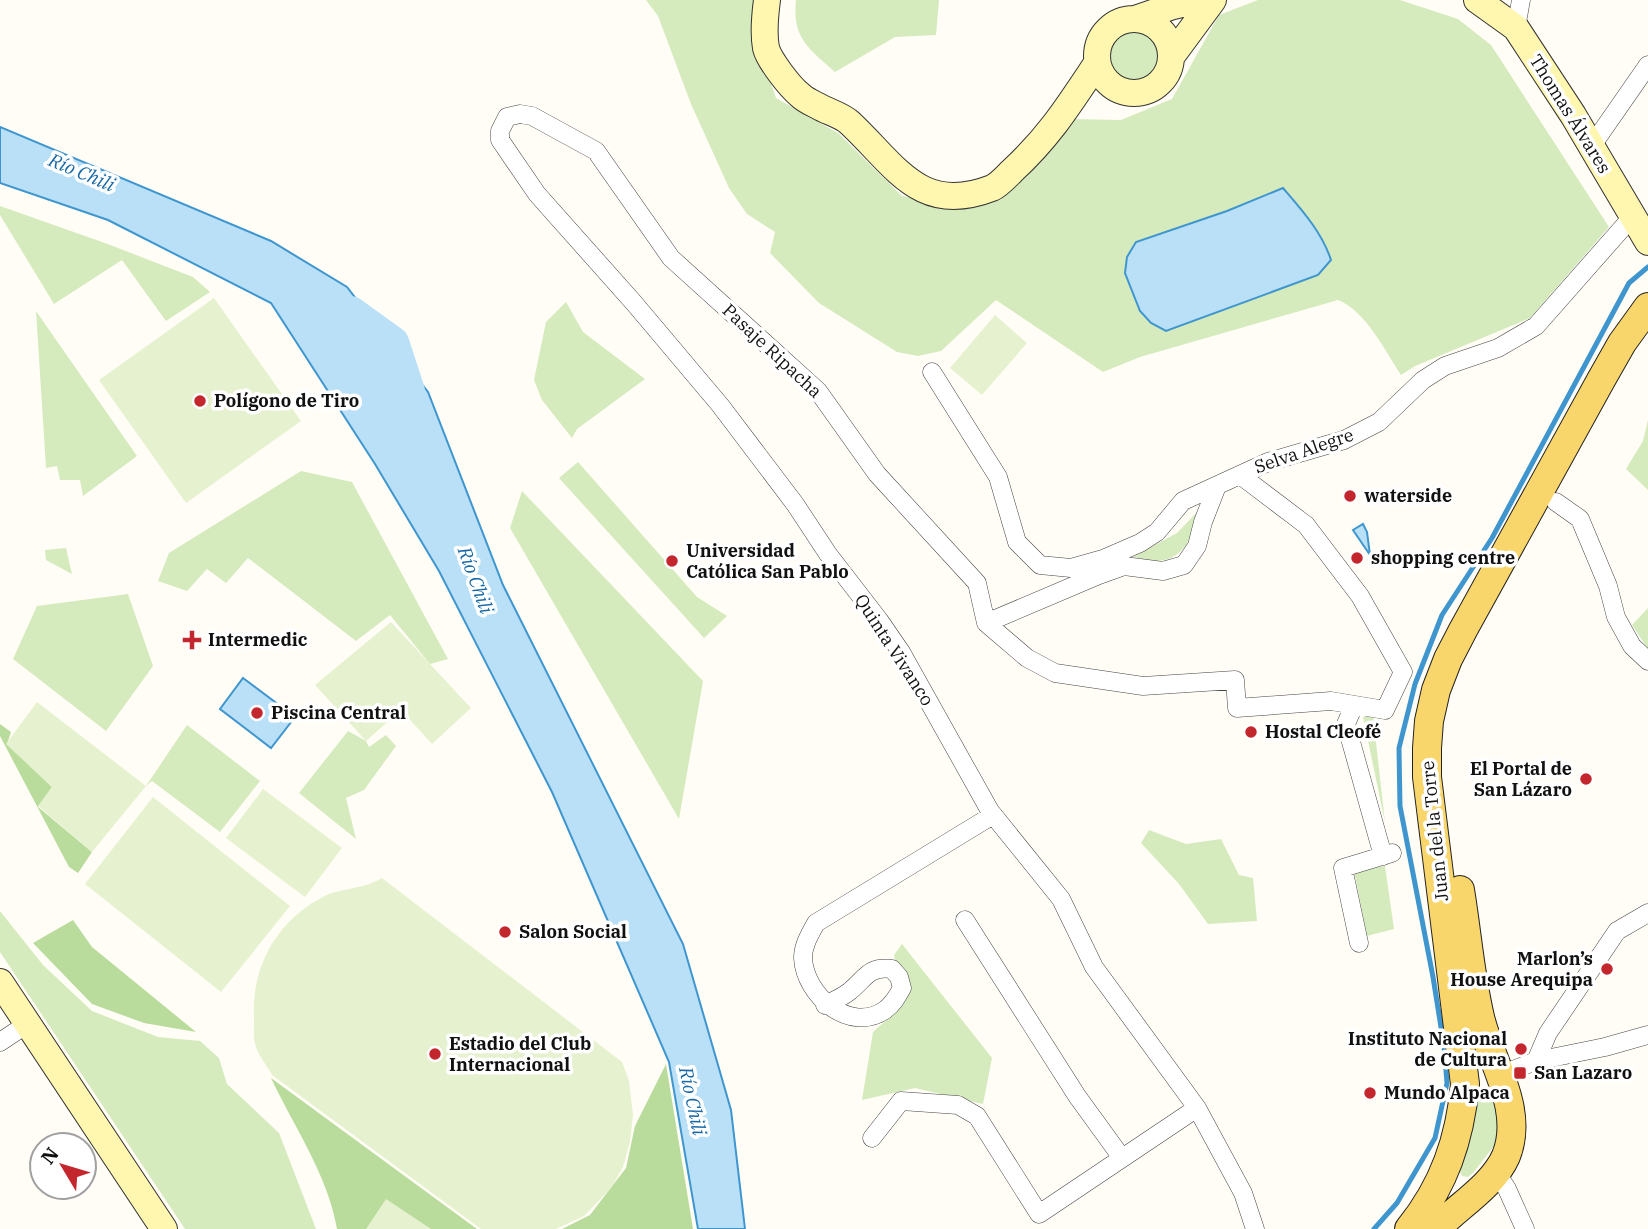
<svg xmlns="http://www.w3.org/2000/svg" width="1648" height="1229" font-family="'IBM Plex Serif',serif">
  <rect width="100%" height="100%" fill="#fffdf5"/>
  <path fill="#d5ebbd" d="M646 0H755L754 32 776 98 838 133 902 196 974 208 1028 173 1068 119 1121 120 1172 99 1219 15 1258 0H1400L1458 19 1491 45 1609 227 1530 318 1415 366 1401 375C1386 352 1365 310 1338 300L1140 357 1103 372 996 300 941 351 918 356 897 352 819 303 770 253 775 232 747 214 729 188 691 104 658 16Z
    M796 0H939L936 35 895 37 835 72C808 48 792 38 796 0Z
    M1103 55a30 30 0 1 1 60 0a30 30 0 1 1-60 0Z
    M0 206 105 243 193 277 210 292 166 321 122 260 54 304 0 215Z
    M566 302 583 332 645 379 577 429 572 438 542 400 534 380 546 322Z
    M36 311 137 456 83 496 80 480H60L57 466 46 468Z
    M1648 420V490L1626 469 1643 441Z
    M578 462 697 597 727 616 704 638 559 478Z
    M301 471 352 482 448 659 430 664 390 615 356 641 248 558 226 583 207 569 187 591 158 581 169 553Z
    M522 491 703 681 679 819 510 528Z
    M1201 508C1194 531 1187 560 1156 561 1149 561 1140 558 1133 557L1177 533Z
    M66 548 72 574 46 560 45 550Z
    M128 594 153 666 106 731 13 659 37 606Z
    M1648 608V649L1632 625Z
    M1373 716 1385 822 1363 717Z
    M187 725 260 781 220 832 152 781 146 786Z
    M348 731 366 741 369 747 386 735 396 746 364 790 346 798 356 839 299 793Z
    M1149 830 1186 844 1221 839 1239 875 1253 878 1257 921 1208 924 1179 884 1141 843Z
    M1385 866 1394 929 1367 936 1354 871Z
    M0 911 43 965 92 1011 158 1037 200 1041 219 1058 227 1084 279 1133 316 1229H185L0 952Z
    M902 944 992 1058 983 1104 915 1088 862 1100 873 1032 903 1005 894 955Z
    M1498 1096 1501 1137 1473 1173 1468 1177 1462 1176 1458 1169 1471 1097Z"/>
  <path fill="#b9dc9c" d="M0 724 11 732 7 744 52 787 38 807 92 852 78 873 69 867 0 736Z
    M73 920 92 947 196 1032 144 1023 92 1004 33 943Z
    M666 1064 693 1229H562L590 1215 626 1168 635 1126Z
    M271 1078 477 1229H337C328 1175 294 1127 271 1078Z"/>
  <path fill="#e6f2cf" d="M214 298 301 421 186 503 99 380Z
    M995 315 1027 343 982 395 950 368Z
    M391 622 471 708 432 744 401 710 366 741 315 685Z
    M37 702 146 786 92 852 38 806 52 787 6 744Z
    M263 789 342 848 305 897 226 838Z
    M153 797 290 906 221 992 85 884Z
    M382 878 622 1062 629 1081 633 1115 630 1142 623 1167 611 1188 584 1216 556 1229H481L272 1075C267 1066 259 1056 256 1047 253 1039 254 1028 254 1020 251 968 275 923 321 898 340 887 363 890 382 878Z
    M386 1199 431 1229H366Z"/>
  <path fill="#b9e0f7" stroke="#3f96cf" stroke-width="2" d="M0 127 271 241 347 287 428 392 503 585 683 944 731 1110 745 1229H698L669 1062 552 792 439 571 375 464 271 303 108 220 0 183Z
    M1283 188C1301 209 1322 232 1331 260L1318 275 1166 331 1151 323 1140 311 1125 273 1127 257 1136 242 1227 211Z
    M1363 524 1367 532 1370 555 1353 530Z
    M243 678 295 717 271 748 220 709Z"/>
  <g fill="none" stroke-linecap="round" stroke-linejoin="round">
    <path stroke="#3f96cf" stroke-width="5" d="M1374 1229 1397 1203 1435 1138 1447 1083 1444 1046 1433 977 1400 806 1399 748 1415 684 1442 615 1492 538 1629 283 1648 267"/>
    <path stroke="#b9e0f7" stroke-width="30" d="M351 311 394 342 410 391"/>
    <defs>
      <path id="street" d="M1516 28 1521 0
        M1591 147 1648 65
        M932 372 998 477 1017 542 1040 565 1071 568 1103 559
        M1556 502 1580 519 1608 586 1616 617 1632 646 1648 661
        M1099 575 1124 566 1163 571 1184 565 1197 546 1203 522 1217 486
        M986 623 977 583 877 474 818 391 671 258 596 151 532 116 520 114 507 117 500 131V140L537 194 634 303 720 405 795 504 828 554 879 620 901 652 990 811 1061 899 1094 967 1197 1108 1243 1193 1255 1229
        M986 623 1099 575 1103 559 1140 543 1157 532 1183 501 1268 462 1344 440 1379 422 1423 380 1445 366 1498 348 1536 326 1632 217
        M986 623 1027 658 1055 673 1143 686 1235 680 1237 708 1331 701 1385 710 1403 672 1360 596 1306 525 1240 475
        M1354 705 1346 724 1383 856
        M965 920 1077 1096 1122 1158
        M1359 943 1343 868 1392 853
        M825 1005C833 1001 843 997 850 991 866 978 868 966 892 969L899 977 902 988C897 997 893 1004 885 1010 850 1034 805 996 803 958 803 945 810 934 816 923L993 815
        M0 1042 27 1024
        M1536 1061 1548 1033 1617 931 1648 913
        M1500 1075 1536 1061 1605 1047 1648 1035
        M872 1138 901 1101 958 1105 977 1116 1039 1214 1197 1108
        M1496 1172 1507 1189 1525 1229"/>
      <path id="secondary" d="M767 0C765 15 763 32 766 48 769 60 790 87 800 95 805 100 812 103 818 106 828 112 842 115 850 123 896 166 920 216 992 188 999 185 1006 177 1012 171 1049 137 1069 105 1097 63
        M1477 0 1516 28 1573 115 1648 242
        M1135 19 1173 6 1199 0
        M1097 56a37 37 0 1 1 74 0a37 37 0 1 1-74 0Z
        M1171 57 1213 0
        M0 982 164 1229"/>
      <path id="primary" d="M1409 1229C1444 1186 1460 1139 1465 1084L1427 777V748L1429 721 1436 690 1448 659 1463 630 1601 380 1622 343 1648 307
        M1436 1229C1458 1206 1493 1186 1506 1156 1525 1109 1490 1061 1480 1017 1470 975 1467 932 1460 890"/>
    </defs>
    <use href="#street" stroke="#444" stroke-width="19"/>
    <use href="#secondary" stroke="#333" stroke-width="28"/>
    <use href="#primary" stroke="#222" stroke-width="30"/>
    <use href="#street" stroke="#fff" stroke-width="18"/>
    <use href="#secondary" stroke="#fff6b0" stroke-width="26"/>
    <use href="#primary" stroke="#f9d66b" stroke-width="28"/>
  </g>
  <g fill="#c4262e" stroke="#fff" stroke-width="2.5">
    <circle cx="200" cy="401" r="7"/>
    <circle cx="1350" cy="496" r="7"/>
    <circle cx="1357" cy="558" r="7"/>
    <circle cx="672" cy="561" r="7"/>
    <path d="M188.5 629.5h7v7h7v7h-7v7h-7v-7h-7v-7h7z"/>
    <circle cx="257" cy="713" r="7"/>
    <circle cx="1251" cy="732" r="7"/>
    <circle cx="1586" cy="779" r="7"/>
    <circle cx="505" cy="932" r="7"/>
    <circle cx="1607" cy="969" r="7"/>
    <circle cx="1521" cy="1049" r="7"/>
    <circle cx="435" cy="1054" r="7"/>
    <rect x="1513" y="1066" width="14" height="14" rx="3.5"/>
    <circle cx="1370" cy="1093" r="7"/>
  </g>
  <g text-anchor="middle" stroke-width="7" stroke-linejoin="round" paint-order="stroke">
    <g font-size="18" fill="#111" stroke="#fff">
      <text transform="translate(1570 114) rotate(58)" y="6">Thomas Álvares</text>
      <text transform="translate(772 351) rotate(43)" y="6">Pasaje Ripacha</text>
      <text transform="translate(1304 451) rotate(-19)" y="6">Selva Alegre</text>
      <text transform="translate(894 650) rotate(57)" y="6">Quinta Vivanco</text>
      <text transform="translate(1435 831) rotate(-96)" y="6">Juan del la Torre</text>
    </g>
    <g font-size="18" font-weight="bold" fill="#111" stroke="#fff" text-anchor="start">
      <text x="214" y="407">Polígono de Tiro</text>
      <text x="1364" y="502">waterside</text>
      <text x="686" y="557">Universidad<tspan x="686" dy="21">Católica San Pablo</tspan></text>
      <text x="1371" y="564">shopping centre</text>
      <text x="208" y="646">Intermedic</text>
      <text x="271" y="719">Piscina Central</text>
      <text x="1265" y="738">Hostal Cleofé</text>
      <text x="1572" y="775" text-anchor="end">El Portal de<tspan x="1572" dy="21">San Lázaro</tspan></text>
      <text x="519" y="938">Salon Social</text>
      <text x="1593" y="965" text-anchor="end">Marlon’s<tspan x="1593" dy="21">House Arequipa</tspan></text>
      <text x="1507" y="1045" text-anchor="end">Instituto Nacional<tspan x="1507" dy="21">de Cultura</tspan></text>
      <text x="449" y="1050">Estadio del Club<tspan x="449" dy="21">Internacional</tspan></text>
      <text x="1534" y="1079">San Lazaro</text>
      <text x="1384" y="1099">Mundo Alpaca</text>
    </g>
    <g font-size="19" font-style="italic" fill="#1768a6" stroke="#fff">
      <text transform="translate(82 172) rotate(23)" y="7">Río Chili</text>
      <text transform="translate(476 580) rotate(70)" y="7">Río Chili</text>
      <text transform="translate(693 1101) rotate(78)" y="7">Río Chili</text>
    </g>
  </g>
  <g transform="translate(63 1166) rotate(308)"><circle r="33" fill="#ffffff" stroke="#a0a0a0" stroke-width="2"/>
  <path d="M0-5L12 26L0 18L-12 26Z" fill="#c4262e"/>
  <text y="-10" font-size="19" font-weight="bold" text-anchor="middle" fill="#111111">N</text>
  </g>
</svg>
